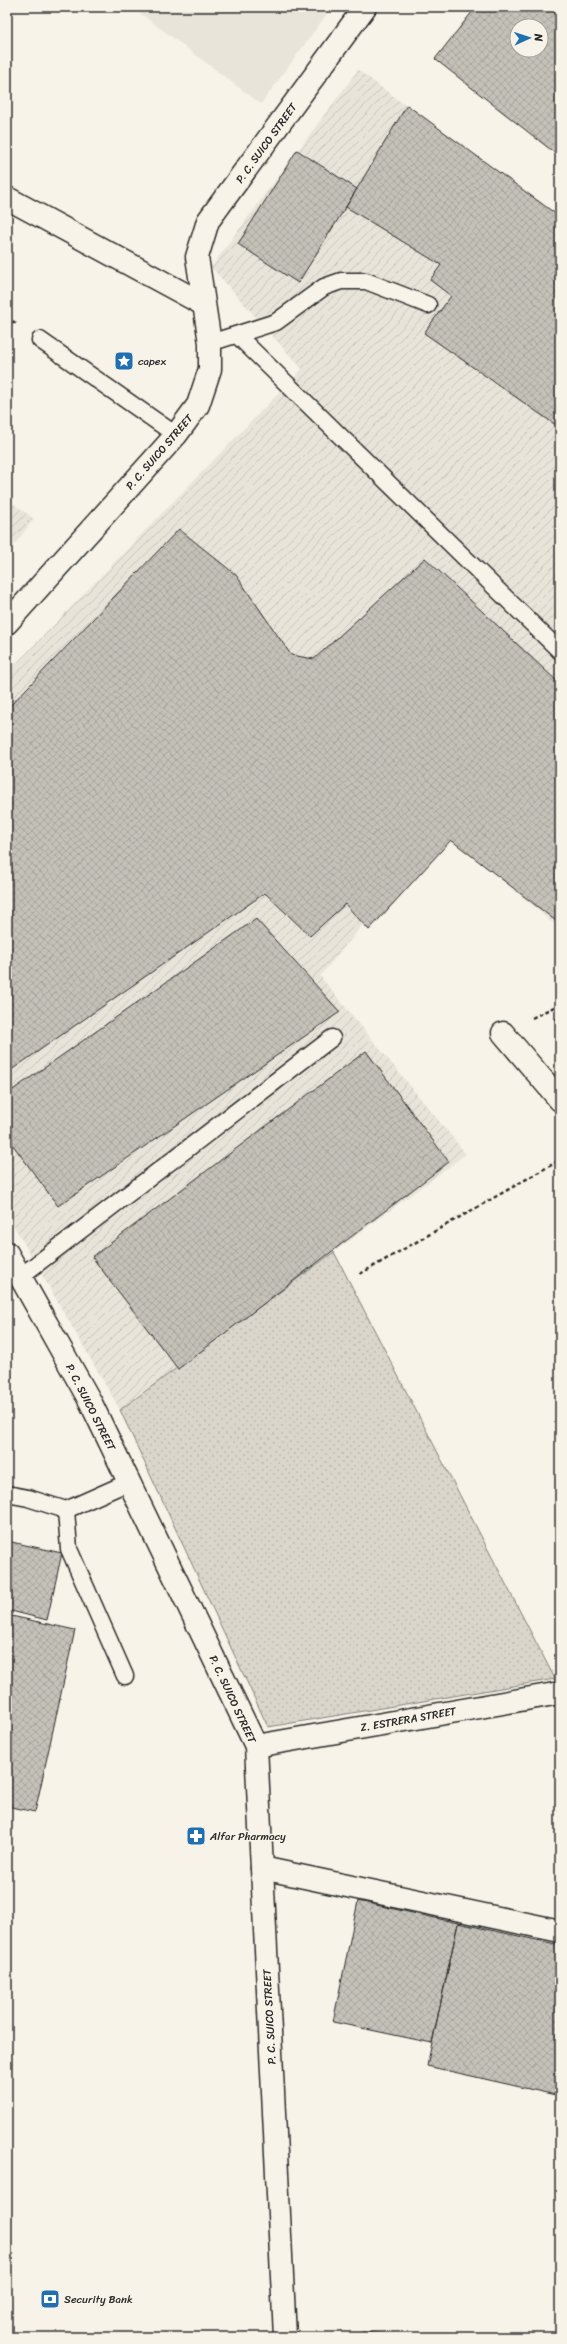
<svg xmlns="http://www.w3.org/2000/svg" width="567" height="2344" font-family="Sriracha,sans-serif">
  <defs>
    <pattern id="industrial-furrows" width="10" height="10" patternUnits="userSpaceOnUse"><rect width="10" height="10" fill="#e8e4da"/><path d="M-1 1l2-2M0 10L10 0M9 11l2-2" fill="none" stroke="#c7c4bb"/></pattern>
    <pattern id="grass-dots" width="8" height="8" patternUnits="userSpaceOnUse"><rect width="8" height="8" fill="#dad6cc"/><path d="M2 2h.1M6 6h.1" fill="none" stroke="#bbb8af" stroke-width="1.8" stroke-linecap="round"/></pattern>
    <pattern id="building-cross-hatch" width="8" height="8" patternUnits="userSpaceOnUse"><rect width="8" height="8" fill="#c4c1b9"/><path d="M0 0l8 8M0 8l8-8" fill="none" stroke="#a9a69f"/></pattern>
  </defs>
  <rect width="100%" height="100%" fill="#f7f3e8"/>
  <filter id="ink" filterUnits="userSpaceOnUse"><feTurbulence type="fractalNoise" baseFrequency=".025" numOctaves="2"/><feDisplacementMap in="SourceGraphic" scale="8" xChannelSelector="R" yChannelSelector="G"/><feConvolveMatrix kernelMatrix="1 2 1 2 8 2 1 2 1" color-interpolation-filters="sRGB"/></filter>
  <g filter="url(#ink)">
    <path fill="#e8e4da" d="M132 7H332L261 104Z"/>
    <path fill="url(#industrial-furrows)" d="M358 70 560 220V929L443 829 320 976 466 1154 120 1410 7 1214V673L302 369 211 267Z
      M7 499 34 519 7 554Z"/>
    <path fill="url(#grass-dots)" stroke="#82807c" d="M334 1252 555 1679 268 1727 120 1410Z"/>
    <path fill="url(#building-cross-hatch)" stroke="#2b2b2b" fill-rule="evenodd" d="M476 7H560V157L435 59ZM517 26H541V50H517Z
      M407 105 560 217V428L424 333 451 296 430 280 441 265 346 207Z
      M297 150 357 189 298 283 238 244Z
      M179 529 236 575 291 655 314 659 425 558 560 684V924L451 840 369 930 345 904 310 936 265 893 7 1073V709Z
      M256 919 340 1012 58 1206 7 1137V1094Z
      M560 1016V1028L555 1019Z
      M366 1051 449 1162 178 1369 92 1257Z
      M7 1541 62 1553 47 1620 7 1610Z
      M7 1615 75 1630 35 1812 7 1806Z
      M358 1901 458 1923 432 2043 333 2022Z
      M458 1923 560 1945V2096L427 2066Z
      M362 2332 417 2337H361Z"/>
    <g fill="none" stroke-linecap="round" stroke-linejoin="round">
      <defs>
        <path id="service" d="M237 335 560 651
          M40 340 176 435
          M210 343 276 322 324 287 341 281H366L428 305
          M21 1276 332 1038
          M7 1494 28 1498 66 1510 129 1482
          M66 1510 69 1549 125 1676"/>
        <path id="minor" d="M7 198 203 304
          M503 1033 560 1100
          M256 1746 560 1693
          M262 1868 560 1931"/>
        <path id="tertiary" d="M7 623 176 435 198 405 210 369V343L197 257 208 221 365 7
          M7 1253 90 1401 256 1746 285 2337"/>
      </defs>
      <use href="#service" stroke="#2b2b2b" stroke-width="19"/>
      <use href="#minor" stroke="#2b2b2b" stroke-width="25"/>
      <use href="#tertiary" stroke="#2b2b2b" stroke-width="25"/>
      <path stroke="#2b2b2b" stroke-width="2.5" stroke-dasharray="4 3" stroke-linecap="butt" d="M7 317 18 325
        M532 1018 560 1004
        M360 1274 560 1160"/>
      <use href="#service" stroke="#f7f3e8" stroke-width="16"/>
      <use href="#minor" stroke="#f7f3e8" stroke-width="22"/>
      <use href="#tertiary" stroke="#f7f3e8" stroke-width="22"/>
    </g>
  </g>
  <defs>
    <symbol id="sight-square" viewBox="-11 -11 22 22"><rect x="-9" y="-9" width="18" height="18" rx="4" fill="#1f6fb2" stroke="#f7f3e8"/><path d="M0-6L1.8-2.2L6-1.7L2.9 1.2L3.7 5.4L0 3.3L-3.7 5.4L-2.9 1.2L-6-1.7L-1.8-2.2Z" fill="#fff"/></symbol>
    <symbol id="pharmacy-square" viewBox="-11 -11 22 22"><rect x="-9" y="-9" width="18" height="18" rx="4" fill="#1f6fb2" stroke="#f7f3e8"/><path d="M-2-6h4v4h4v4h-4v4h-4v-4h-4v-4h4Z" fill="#fff"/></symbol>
    <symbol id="bank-square" viewBox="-11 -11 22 22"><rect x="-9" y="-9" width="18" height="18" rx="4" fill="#1f6fb2" stroke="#f7f3e8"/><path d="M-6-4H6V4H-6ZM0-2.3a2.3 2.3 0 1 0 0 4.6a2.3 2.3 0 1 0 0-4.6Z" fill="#fff"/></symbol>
  </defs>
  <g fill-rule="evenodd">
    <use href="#sight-square" x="113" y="350" width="22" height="22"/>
    <use href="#pharmacy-square" x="185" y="1825" width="22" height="22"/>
    <use href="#bank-square" x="39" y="2288" width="22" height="22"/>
  </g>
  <g text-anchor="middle" stroke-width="3" stroke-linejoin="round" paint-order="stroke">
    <g font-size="11" fill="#2b2b2b" stroke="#f7f3e8">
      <text transform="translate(266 143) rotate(-54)" y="4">P. C. SUICO STREET</text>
      <text transform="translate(159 452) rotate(-49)" y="4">P. C. SUICO STREET</text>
      <text transform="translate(91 1407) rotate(63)" y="4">P. C. SUICO STREET</text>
      <text transform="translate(233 1699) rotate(65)" y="4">P. C. SUICO STREET</text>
      <text transform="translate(408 1719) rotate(-10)" y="4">Z. ESTRERA STREET</text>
      <text transform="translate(269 2017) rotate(-93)" y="4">P. C. SUICO STREET</text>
    </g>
    <g font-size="11" fill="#2b2b2b" stroke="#f7f3e8" text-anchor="start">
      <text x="138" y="365">capex</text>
      <text x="210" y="1840">Alfar Pharmacy</text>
      <text x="64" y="2303">Security Bank</text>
    </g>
  </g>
  <rect width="567" height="2344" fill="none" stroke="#f7f3e8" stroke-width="24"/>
  <rect x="12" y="12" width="543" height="2320" fill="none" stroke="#2b2b2b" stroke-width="1.5" filter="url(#ink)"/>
  <g transform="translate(529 38) rotate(87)"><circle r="19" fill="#f7f3e8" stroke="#a5a39c"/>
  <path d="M0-3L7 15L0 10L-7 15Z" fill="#1f6fb2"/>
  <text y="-6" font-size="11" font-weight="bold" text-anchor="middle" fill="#2b2b2b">N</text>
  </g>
</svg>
